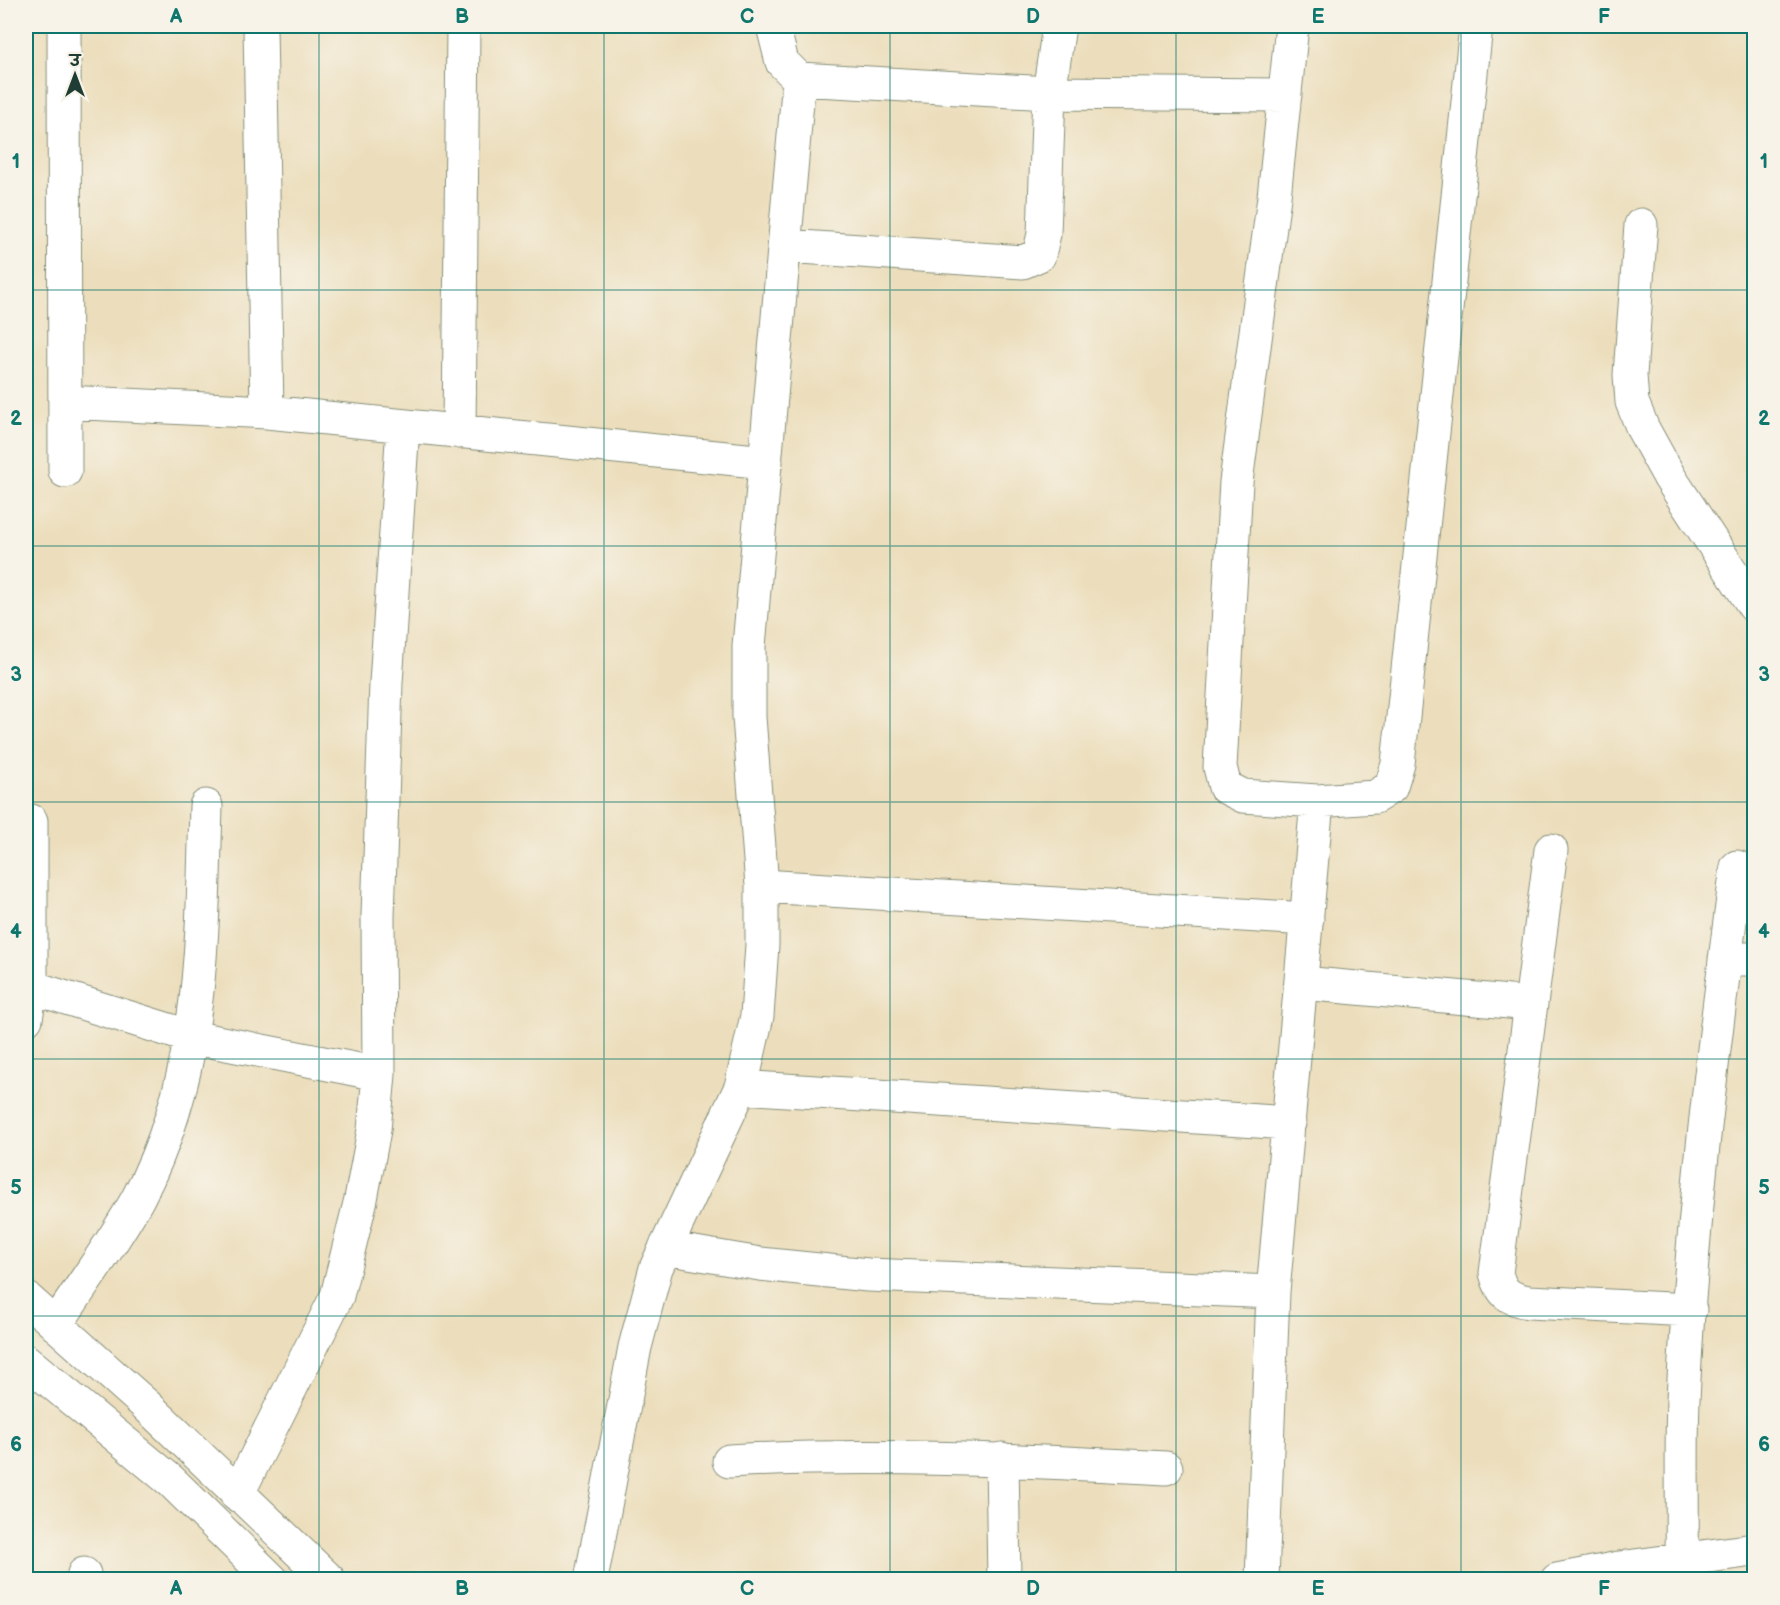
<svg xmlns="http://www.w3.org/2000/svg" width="1780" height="1605" font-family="'Balsamiq Sans','Playpen Sans Deva',sans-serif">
  <rect width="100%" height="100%" fill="#f7f3e8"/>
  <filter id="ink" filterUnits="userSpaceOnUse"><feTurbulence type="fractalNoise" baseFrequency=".0167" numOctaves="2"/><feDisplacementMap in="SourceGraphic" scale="12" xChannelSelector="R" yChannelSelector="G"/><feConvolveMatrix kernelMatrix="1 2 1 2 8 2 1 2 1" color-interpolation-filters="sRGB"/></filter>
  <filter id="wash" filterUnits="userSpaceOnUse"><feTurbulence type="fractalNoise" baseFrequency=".008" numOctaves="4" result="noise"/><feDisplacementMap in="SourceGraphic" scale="24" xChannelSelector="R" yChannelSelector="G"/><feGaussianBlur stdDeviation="1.35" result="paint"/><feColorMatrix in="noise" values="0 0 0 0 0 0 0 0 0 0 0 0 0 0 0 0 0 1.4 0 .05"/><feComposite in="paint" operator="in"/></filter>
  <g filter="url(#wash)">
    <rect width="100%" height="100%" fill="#ecdebc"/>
  </g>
  <g filter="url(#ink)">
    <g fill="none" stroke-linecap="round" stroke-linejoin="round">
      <defs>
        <path id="minor" d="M64 26 65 471
          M260 26 267 412
          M773 26 782 62 799 79 1049 93 1285 95
          M1292 26 1274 197 1236 482 1220 767 1225 787 1243 796 1317 801 1375 797 1391 787 1398 764 1476 26
          M1641 225 1630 375 1632 402 1643 429 1670 478 1754 606
          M786 246 1023 262 1039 255 1044 234 1049 93 1059 26
          M65 402 267 412 766 462
          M459 432 463 26
          M1551 850 1496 1273C1501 1293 1509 1299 1529 1302L1690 1310
          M762 886 1307 919
          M1725 959H1754
          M1302 983 1531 1004
          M31 987 191 1037 379 1074
          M26 1019 31 987V821
          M741 1087 1289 1123
          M665 1248 760 1264 868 1275 1273 1292
          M26 1298 146 1405 329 1580
          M56 1325C83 1283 114 1242 138 1198 204 1074 202 941 206 806
          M26 1361 171 1481 272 1580
          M1002 1459 1004 1580
          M729 1461C875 1453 1020 1460 1166 1468
          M237 1495 337 1296 361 1199 374 1130 379 1074 378 916 386 683 403 426
          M1682 1558C1683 1506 1681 1452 1683 1400 1691 1221 1714 1044 1737 867
          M83 1580 84 1574
          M591 1580 635 1347 656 1268 741 1087 757 1016 762 945V886L749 717V646L799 79
          M1262 1580 1273 1292 1317 801
          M1557 1580 1619 1568 1754 1550"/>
      </defs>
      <use href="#minor" stroke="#868e78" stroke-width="35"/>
      <use href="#minor" stroke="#fff" stroke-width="33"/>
    </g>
  </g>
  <path fill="none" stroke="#0f766e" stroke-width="1.5" stroke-opacity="0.55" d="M319 26V1580M604 26V1580M890 26V1580M1176 26V1580M1461 26V1580M26 290H1754M26 546H1754M26 802H1754M26 1059H1754M26 1316H1754"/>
  <rect width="1780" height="1605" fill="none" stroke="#f7f3e8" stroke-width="66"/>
  <g transform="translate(75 75)" stroke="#f7f3e8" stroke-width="4.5" paint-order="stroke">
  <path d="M0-4.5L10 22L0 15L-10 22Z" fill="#1f3d34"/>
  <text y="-9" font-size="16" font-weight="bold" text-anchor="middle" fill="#1f3d34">उ</text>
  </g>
  <rect x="33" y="33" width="1714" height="1539" fill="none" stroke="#0f766e" stroke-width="2"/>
  <g font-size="20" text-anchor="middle" font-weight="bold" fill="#0f766e">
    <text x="176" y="23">A</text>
    <text x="462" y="23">B</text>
    <text x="747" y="23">C</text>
    <text x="1033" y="23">D</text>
    <text x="1318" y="23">E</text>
    <text x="1604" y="23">F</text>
    <text x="16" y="168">1</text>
    <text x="1764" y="168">1</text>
    <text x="16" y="425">2</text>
    <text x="1764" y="425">2</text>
    <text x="16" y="681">3</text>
    <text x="1764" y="681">3</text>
    <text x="16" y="938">4</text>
    <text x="1764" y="938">4</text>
    <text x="16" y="1194">5</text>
    <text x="1764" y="1194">5</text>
    <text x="16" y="1451">6</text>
    <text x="1764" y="1451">6</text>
    <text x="176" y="1595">A</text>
    <text x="462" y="1595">B</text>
    <text x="747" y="1595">C</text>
    <text x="1033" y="1595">D</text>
    <text x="1318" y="1595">E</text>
    <text x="1604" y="1595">F</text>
  </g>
</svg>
